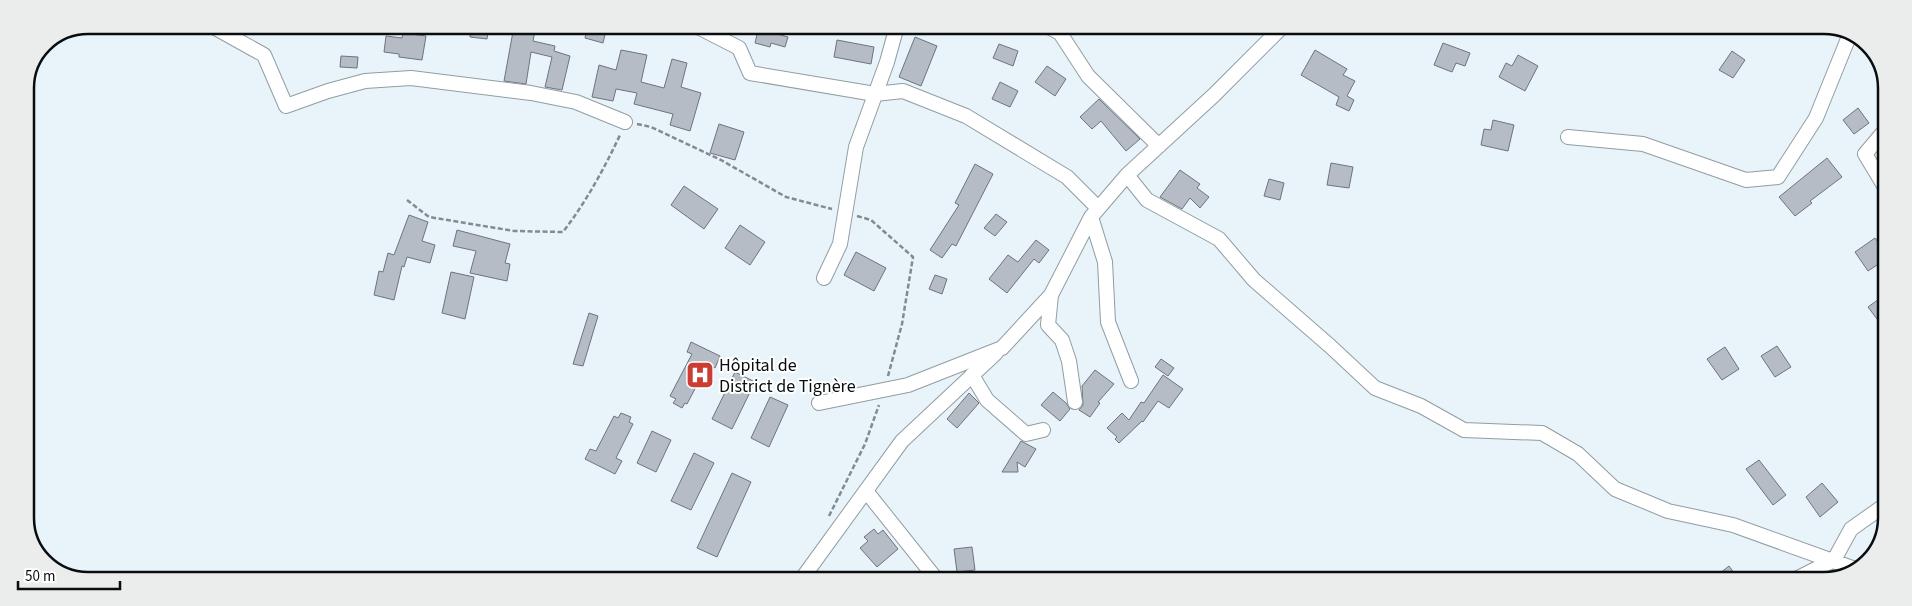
<svg xmlns="http://www.w3.org/2000/svg" width="1912" height="606" font-family="'Source Sans 3',sans-serif">
  <rect width="100%" height="100%" fill="#e8f4fa"/>
  <path fill="#b6bcc5" stroke="#6e737c" d="M471 25 489 26 487 39 470 37Z
    M514 26H536L533 41 555 46 554 51 570 56 562 90 545 87 552 57 531 52 526 84 504 81Z
    M588 26H607L603 43 585 38Z
    M759 26 775 30 774 33 788 37 785 47 771 43 770 47 755 43Z
    M403 33 426 36 422 60 399 57V54L384 52 386 36 402 38Z
    M915 37 937 46 921 86 899 77Z
    M837 40 874 47 871 64 834 57Z
    M1443 43 1470 53 1465 66 1456 63 1452 72 1434 65Z
    M999 44 1018 51 1013 66 993 58Z
    M621 50 647 55 641 82 664 88 672 59 687 63 681 87 701 93 690 131 670 125 673 114 634 104 637 93 616 89 613 101 592 97 599 65 616 70Z
    M1315 50 1347 69 1343 75 1355 81 1347 96 1354 100 1349 111 1336 105 1339 97 1301 75Z
    M1732 51 1745 60 1733 78 1719 70Z
    M1518 55 1538 66 1525 91 1499 77 1506 63 1512 66Z
    M341 56 358 57 357 68 340 67Z
    M1047 66 1066 79 1055 96 1035 82Z
    M1000 82 1018 91 1010 107 992 99Z
    M1099 99 1140 139 1126 151 1101 121 1092 129 1080 117Z
    M1858 108 1869 123 1854 134 1843 120Z
    M1493 120 1514 125 1508 151 1481 145 1484 129 1491 130Z
    M719 124 744 132 735 160 710 153Z
    M1827 158 1842 177 1810 201 1812 203 1795 216 1779 197Z
    M1331 163 1353 167 1349 188 1327 185Z
    M975 164 993 174 956 246 952 244 942 258 930 250 959 205 955 203Z
    M1180 170 1200 184 1197 188 1209 197 1200 208 1190 198 1182 209 1160 197Z
    M1269 179 1284 183 1280 200 1264 196Z
    M684 186 718 209 704 229 671 205Z
    M996 214 1007 222 995 236 984 228Z
    M409 215 428 222 422 241 435 245 430 263 407 257 404 267 402 266 394 300 374 295 379 271 383 272 388 253 394 255Z
    M740 225 765 242 750 265 725 248Z
    M457 230 510 244 505 263 510 264 507 281 470 273 476 251 453 246Z
    M1875 238 1886 253V259L1868 271 1855 252Z
    M1036 240 1049 250 1039 263 1034 259 1007 293 989 279 1008 255 1018 262Z
    M856 252 886 268 874 291 844 275Z
    M451 272 474 277 465 319 442 313Z
    M935 275 947 279 942 294 929 289Z
    M1886 294V331L1868 307Z
    M589 313 598 316 583 366 573 364Z
    M691 342 720 356 715 368 708 364 687 404 685 403 682 408 673 403 676 399 670 396 692 354 687 352Z
    M1777 346 1791 367 1775 377 1761 356Z
    M1725 347 1739 369 1722 380 1707 359Z
    M1161 359 1174 368 1168 376 1155 367Z
    M1095 370 1114 384 1098 402 1100 403 1090 417 1079 410 1083 405 1082 386Z
    M735 372 755 382 732 429 712 419Z
    M1163 375 1183 389 1169 408 1158 401 1143 422 1142 421 1119 443 1115 439 1117 437 1107 428 1122 413 1129 420 1141 402 1144 403Z
    M1053 392 1066 403 1070 409 1060 421 1041 405Z
    M969 393 979 403 957 428 947 419Z
    M770 397 788 405 769 447 751 438Z
    M621 413 631 417 629 422 633 424 616 458 622 461 615 474 585 459 590 449 596 451 614 416 618 418Z
    M652 431 671 440 656 472 637 463Z
    M1021 441 1036 449 1025 467 1017 462 1018 472H1002Z
    M694 453 714 463 691 510 671 501Z
    M1759 460 1786 495 1773 505 1746 469Z
    M732 473 751 482 717 557 697 548Z
    M1822 483 1838 502 1820 517 1806 497Z
    M874 529 878 534 883 530 898 549 877 567 860 548 868 541 864 537Z
    M972 547 975 570 957 572 954 549Z
    M1729 566 1737 577 1731 581H1710Z"/>
  <g fill="none" stroke-linecap="round" stroke-linejoin="round">
    <defs>
      <path id="minor" d="M210 25 264 55 286 106 328 91 365 81 411 78 531 93 576 102 625 122
        M696 26 739 48 750 73 875 94 903 91 966 116 1067 177 1098 208
        M1047 26 1060 33 1088 76 1159 146
        M1568 137 1643 144 1746 180 1778 177 1816 118 1850 34
        M1127 175 1147 200 1219 239 1254 280 1330 346 1375 388 1421 406 1464 430 1542 433 1578 454 1615 489 1668 511 1733 525 1858 570
        M1886 189 1865 154 1887 128
        M1091 217 1105 262 1108 322 1131 381
        M824 278 840 244 856 147 887 62 897 26
        M1051 295 1048 325 1062 340 1069 361 1075 402
        M972 375 987 400 1026 434 1043 430
        M819 403 908 385 1002 348 1051 295 1091 217 1127 175 1214 95 1282 27
        M866 491 937 580
        M801 580 902 441 996 353
        M1792 581 1834 560 1851 529 1885 505"/>
    </defs>
    <use href="#minor" stroke="#929da2" stroke-width="16"/>
    <path stroke="#838b90" stroke-width="2.5" stroke-dasharray="5 2.5" stroke-linecap="butt" d="M637 124 651 127 721 160 786 197 832 209
      M407 200 429 217 514 231 563 232C586 202 604 169 620 135
      M857 216 871 220 913 257 902 324 888 376
      M829 516 865 444 879 405"/>
    <use href="#minor" stroke="#fff" stroke-width="14"/>
  </g>
  <defs>
    <symbol id="hospital-square" viewBox="-11 -11 22 22"><rect x="-9" y="-9" width="18" height="18" rx="4" fill="#cb3d32" stroke="#fff"/><path d="M-5-5h3v3.5h4V-5h3V5h-3V1.5h-4V5h-3Z" fill="#fff"/></symbol>
  </defs>
  <g fill-rule="evenodd">
    <use href="#hospital-square" x="684" y="359" width="32" height="32"/>
  </g>
  <g text-anchor="middle" stroke-width="4" stroke-linejoin="round" paint-order="stroke">
    <g font-size="18" fill="#090d0f" stroke="#fff" text-anchor="start">
      <text x="719" y="371">Hôpital de<tspan x="719" dy="21">District de Tignère</tspan></text>
    </g>
  </g>
  <path d="M0 0H1912V606H0ZM88 34H1824A54 54 0 0 1 1878 88V518A54 54 0 0 1 1824 572H88A54 54 0 0 1 34 518V88A54 54 0 0 1 88 34Z" fill="#ebecec" fill-rule="evenodd"/>
  <path fill="none" stroke="#090d0f" stroke-width="2.5" d="M88 34H1824A54 54 0 0 1 1878 88V518A54 54 0 0 1 1824 572H88A54 54 0 0 1 34 518V88A54 54 0 0 1 88 34Z"/>
  <path d="M18 581v8h102v-8" fill="none" stroke="#090d0f" stroke-width="2.5"/>
  <text x="25" y="581" font-size="15" fill="#090d0f" stroke="#ffffff" stroke-width="4" paint-order="stroke">50 m</text>
</svg>
